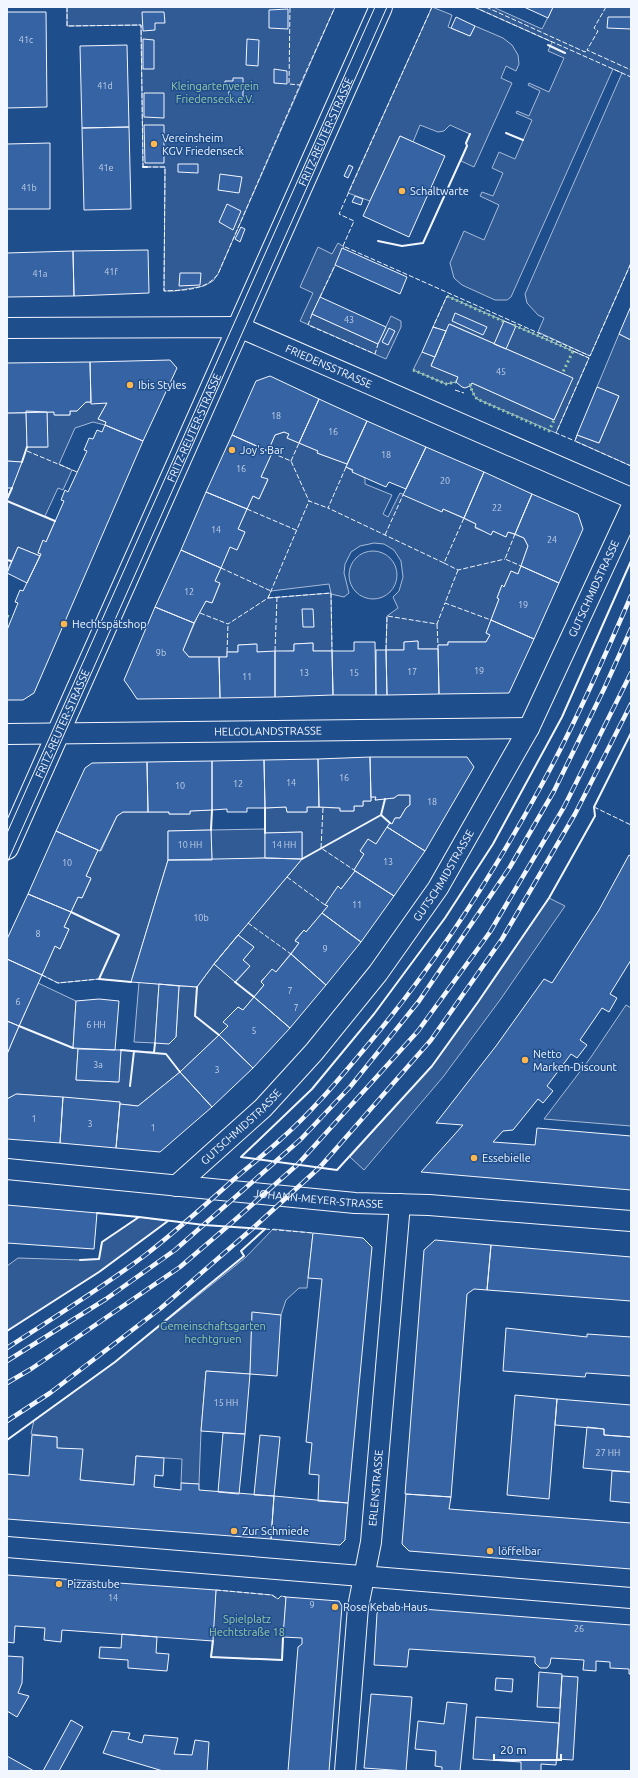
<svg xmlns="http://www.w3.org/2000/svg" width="638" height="1778" font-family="Ubuntu,sans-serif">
  <rect width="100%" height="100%" fill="#1f4e8c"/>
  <path fill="#305b95" stroke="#a8bbd7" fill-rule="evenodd" d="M67 7H335L218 274 213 281 204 286 175 291H164L165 167H143L141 25 67 26Z
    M432 7 452 15 448 27 470 36 475 26 503 38 512 45 518 55 519 64 516 71 506 66 501 78 512 83 474 167 461 161 467 146 466 143 470 134 450 125 444 131 438 132 420 125 413 142 400 136 370 201 348 193Z
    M474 7H493L542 29 553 7H631V263L590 356 538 332 544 318 538 315 527 303 525 294 622 73 613 69 511 297 507 300H495L462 285 454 278 450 263 464 231 484 240 499 205 480 196 482 192 493 196 503 173 492 168 499 152 515 159 532 120 516 113 517 111 529 116 540 91 528 85 529 83 549 92 564 58 548 51 552 42Z
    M338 243 344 247 312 314 378 344 391 316 401 321V327L386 359 300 321 313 293 300 287 318 247 332 254Z
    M447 296 589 358 556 433 477 399 474 395 470 386 472 383 554 420 572 378 450 324 446 331 433 327Z
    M619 334 631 340V466L575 441 577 435 599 443 619 396 597 387Z
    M422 352 435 357 431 365 458 377 456 382 446 384 413 370Z
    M86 402 107 403 98 419 106 422 105 425 93 422 75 428 59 464 72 470 63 490 58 488 45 516 55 521 46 542 43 541 38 553 41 554 40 556 18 547 7 571V499L22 462 7 461V413H26L27 447H47V412H54L55 415H70V411H77Z
    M284 432 289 434 287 438 318 451 317 453 347 464 346 467 365 478V484L392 495 383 514 388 517 400 493 442 511 443 509 476 524 475 528 491 534 493 531 506 537 508 532 524 538 528 546 521 566 518 574 511 571 504 587 502 585 497 598 499 599 486 633 490 635 486 642H448V645H438V649H418V641L404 642V650H386L387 616 398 608 393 597 399 591 403 577 401 561 394 550 384 544 374 543 360 546 351 552 345 564 344 573 349 593 344 597 331 594 332 651H313V643L294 644V651L257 652 256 644 238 645V652H227V657H189L183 650 199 613 206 601 212 603 220 584 215 581 230 547 237 550 245 532 238 529 253 496 259 499 268 480 261 477 272 453 268 451 275 435ZM329 584 331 593 268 598 271 591Z
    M349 575a24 24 0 1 1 48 0a24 24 0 1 1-48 0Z
    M398 795H410V805L406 808 400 818H395L392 824 390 823 376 844 368 840 360 851 364 854 354 870 355 871 341 889 338 887 326 905 328 906 306 932 304 930 295 940 299 943 276 972 272 970 261 981 264 985 243 1010 238 1007 224 1021 228 1026 219 1035 180 1072 138 1106 120 1104V1102L17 1094 7 1099V1054L38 983 76 1001 73 1048 78 1049 76 1080 118 1082 121 1050 154 1052 155 1043 134 1042 139 982 159 984 155 1043 176 1037 179 986 197 987 214 964 236 982 250 966 243 960 254 947 238 935 302 859V832L265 833V858L212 860 211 830 168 831V860L131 982 99 979 58 983 42 975 55 946 60 949 69 929 64 927 78 897 82 898 91 879 86 876 98 850 101 851 117 816 123 812H169V814H190V811L212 810 211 830 265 829V808L286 807 287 812H307V807L340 808V811H354V806H363V801H371V797H376L375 800 385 799 394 798Z
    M549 898 565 906 500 1000 443 1077 364 1170 350 1157 432 1066 478 1002Z
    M626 1005 631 1008V1126L544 1119 591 1057Z
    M139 1217 168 1221 99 1272 7 1331V1266L18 1258 80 1260 99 1259 102 1242Z
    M273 1229 313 1233 307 1288H299L286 1300 281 1315 252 1313 250 1374 206 1371 201 1431 199 1484 181 1483 182 1459 136 1456 134 1485 80 1480 82 1450 57 1448V1437L31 1434 34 1420 115 1362 245 1258Z
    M216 1590 272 1595 278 1599 281 1596 286 1597 282 1660 211 1657Z"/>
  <path fill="#3563a3" stroke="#f2f6ff" d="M524 7H553L548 18Z
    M288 9V29L269 28V10Z
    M7 12H46L47 107 7 108Z
    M142 12H164L165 23H155V30L143 31Z
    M456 17 475 26 470 36 451 28Z
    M608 17H631V29L607 28Z
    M143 39 154 40V69H143Z
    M247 39 259 40 258 66 246 65Z
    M127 45 129 127 82 128 80 46Z
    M274 69 287 71V84L274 83Z
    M233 78H243V102H228L229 90H225V81H233Z
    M144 93H164V118L144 117Z
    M144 125H164V163H145Z
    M129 127 131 209 84 210 82 128Z
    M400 136 445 156 409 237 363 216Z
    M50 143V209H7V144Z
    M178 164H198V173L178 172Z
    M349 165 353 167 348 178 344 176Z
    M220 174 242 177 239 193 218 190Z
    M355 196 363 199 361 205 352 202Z
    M227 204 241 211 233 230 219 222Z
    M241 227 245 229 240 242 235 239Z
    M342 248 407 277 400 294 335 265Z
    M148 250 149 293 74 296 73 251Z
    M73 251 74 296 7 297V253Z
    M180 273H201L200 285 179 286Z
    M320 297 386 327 378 344 312 314Z
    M631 306V340L619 334Z
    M455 313 487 327 483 335 452 321Z
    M504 321 516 326 506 349 494 344Z
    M449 324 573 378 554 420 472 383 470 386 465 388 462 387 456 382 458 377 431 366Z
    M433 327 446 331 435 357 422 352Z
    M389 328 395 331 388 345 382 342Z
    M170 360 177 368 143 441 105 425 106 422 98 419 107 403 91 404 90 362Z
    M90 362 91 402H86L77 411H70V415H54V412L7 413V363Z
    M270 376 319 399 299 443 287 438 289 434 284 432 275 435 268 451 232 435 256 381Z
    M597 387 619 396 599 443 577 435Z
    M319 399 367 421 347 464 317 453 318 451 299 443Z
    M26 411 47 412 48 447H27Z
    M367 421 426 447 406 489 389 482 386 487 352 472 353 470 346 467Z
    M105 425 143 441 34 693 23 700H7V630L18 603 15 602 20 590 23 591 40 556 41 554 38 553 43 540 46 542 64 501 61 500 65 490 68 492 87 451 84 450 89 438 93 439 97 430 102 432Z
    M232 435 272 453 261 477 268 479 259 499 253 496 247 509 206 492Z
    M426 447 484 472 464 518 443 509 442 512 403 495Z
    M7 461 22 462 12 488H7Z
    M484 472 532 494 515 534 508 532 506 537 493 531 491 535 475 527 476 524 464 518Z
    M206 492 247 509 238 529 245 532 237 550 230 547 221 568 181 550Z
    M532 494 578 514 583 529 559 583 521 566 528 546 524 538 515 534Z
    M18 547 40 556 27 583 7 573Z
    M181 550 221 568 215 581 220 583 212 603 206 601 194 623 155 607Z
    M521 566 559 583 534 639 491 620 499 599 497 598 502 585 504 587 511 571 518 574Z
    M155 607 194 623 183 650 189 657H219L220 698 137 699 131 690 124 680Z
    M302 609H313L314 627H303Z
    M491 620 534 639 509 693 439 694 438 645H448V642H486L490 635 486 633Z
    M418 641V649H438L439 694 387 695 386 650H404V642Z
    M354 642H375L376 695H333L332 651H354Z
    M313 643V651H332L333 695 275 697V651H294V644Z
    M257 644V652L275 651V697L220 698 219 657H227V652H238V645Z
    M376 650H386L387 695H376Z
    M370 757H467L474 767 425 851 387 827 390 823 392 824 395 818H400L406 808 410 805V795H398L394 798 385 799 375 800 376 797H371Z
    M370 757 371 801H363V806H354V811H340V808L319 807 318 759Z
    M318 759 319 807H307V812H287L286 807 265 808 264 760Z
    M264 760 265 808H247V812H227V809L212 810V761Z
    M212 761V810L190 811V814H169V812H148L147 762Z
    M147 762 148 812H123L117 816 100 851 56 831 85 768 92 763Z
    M387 827 425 851 394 896 354 870 364 854 360 851 368 839 376 844Z
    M211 830 212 860H168V831Z
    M56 831 98 850 86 876 91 878 82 898 78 897 71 912 28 894Z
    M302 832V859L265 858V833Z
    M629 855 631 856V960L610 994 617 998 609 1012 602 1008 580 1040 587 1045 577 1058 571 1054 547 1086 553 1091 543 1103 538 1099 513 1130 503 1131 493 1142 535 1145 537 1128 631 1136V1190L421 1172 463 1125 436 1123 496 1046 544 979 552 983 599 910Z
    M265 858 302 859 214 964 197 987 131 982 168 860Z
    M355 871 394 896 361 942 322 913 328 906 325 905 338 886 341 889Z
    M28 894 71 912 64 927 69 929 60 949 55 946 42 975 7 959V939Z
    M322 913 361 942 326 985 291 954 299 943 295 941 304 930 306 932Z
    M238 935 254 947 243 960 250 966 235 982 214 964Z
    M291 954 326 985 290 1028 254 997 264 985 261 982 272 969 276 972Z
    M7 959 42 975 19 1026 7 1021Z
    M159 984 179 986 176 1037 169 1044 155 1043Z
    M254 997 290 1028 253 1068 219 1035 228 1026 223 1022 238 1007 243 1010Z
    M99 999 119 1001 115 1050 73 1048 76 1001Z
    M7 1021 19 1026 7 1054Z
    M219 1035 253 1068 212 1107 180 1072Z
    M78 1049 121 1050 119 1082 76 1080Z
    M180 1072 212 1107 160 1152 116 1148 120 1104 138 1106Z
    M16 1094 63 1097 60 1143 7 1139V1099Z
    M63 1097 120 1102 116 1148 60 1143Z
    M7 1205 97 1213 94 1249 7 1243Z
    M313 1233 363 1238 372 1247 348 1503 318 1501 319 1475 309 1474 312 1443 306 1442 322 1279 308 1278Z
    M435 1240 491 1245 487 1290 474 1289 467 1294 451 1497 405 1494 424 1250Z
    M491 1245 631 1257V1301L487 1290Z
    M252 1312 281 1315 277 1376 250 1374Z
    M506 1328 587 1337V1334L631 1337V1376L586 1373 585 1377 503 1371Z
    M206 1371 250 1374 245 1434 201 1431Z
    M515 1395 557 1399 549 1499 507 1495Z
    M557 1399 631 1405V1437L604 1435V1429L555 1425Z
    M587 1427 604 1429V1435L631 1437V1472L583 1468Z
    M223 1433 245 1434 239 1494 218 1492Z
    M32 1435 57 1437V1448L83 1449 80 1480 134 1485 136 1456 164 1458 163 1476 155 1475 154 1487 181 1490V1483L199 1484V1490L274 1496 271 1539 7 1519V1474L29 1476Z
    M260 1435 280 1437 274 1496 254 1495Z
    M612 1471 631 1472V1503L610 1501Z
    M406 1494 451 1497 449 1509 631 1523V1569L409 1551 402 1544Z
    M274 1496 348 1503 345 1540 340 1545 271 1539Z
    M7 1575 216 1590 213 1641 62 1630 61 1642 44 1640 45 1628 15 1626 14 1643 7 1642Z
    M286 1597 339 1601 342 1606 329 1771H288L298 1647 302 1644V1638L283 1637Z
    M383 1606 631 1625V1674H629V1669L610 1668V1662L596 1661V1671L583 1670 584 1660 551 1658 550 1664 547 1668H540L535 1663V1657L409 1649 407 1667 374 1665 377 1613Z
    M122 1634 157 1637 156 1653 169 1654 167 1671 128 1668V1660L99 1658 100 1647 121 1648Z
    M7 1656 23 1657 22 1683 18 1693 29 1696 17 1717 7 1711Z
    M539 1672 562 1674 560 1708 537 1707Z
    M562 1676 578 1677 573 1760 557 1759Z
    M496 1678 513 1679 512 1692 495 1690Z
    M371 1694 412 1697 406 1771 364 1768Z
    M447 1702 467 1704 460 1771H442V1767L435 1766 436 1751 415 1749 418 1721 444 1724Z
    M476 1717 559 1723 556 1765 541 1764V1771H521V1762L473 1759Z
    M71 1720 83 1727 59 1771H43Z
    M112 1731 130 1733 128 1739 142 1743 144 1735 178 1738 174 1754 192 1755 195 1740 209 1742 207 1771H163L103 1753Z
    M7 1756 34 1771H7Z"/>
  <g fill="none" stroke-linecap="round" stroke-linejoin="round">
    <defs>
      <g id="minor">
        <path id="s1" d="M7 328 239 327 631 498"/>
        <path id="s2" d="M7 734 529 728"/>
        <path id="s3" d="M7 1169 355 1203 429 1205 631 1221"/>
        <path id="s4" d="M176 1186 263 1108 314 1052 378 973 438 888 529 728 631 508"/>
        <path d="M7 1547 631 1598"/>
        <path id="s5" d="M345 1771 358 1607 371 1542 400 1204"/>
      </g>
      <g id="secondary">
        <path id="s6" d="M7 848 381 7"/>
      </g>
    </defs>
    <use href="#minor" stroke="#f2f6ff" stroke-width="22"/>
    <use href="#secondary" stroke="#f2f6ff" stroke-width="24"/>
    <use href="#minor" stroke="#1f4e8c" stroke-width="20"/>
    <use href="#secondary" stroke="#1f4e8c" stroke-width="22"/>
    <path stroke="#f2f6ff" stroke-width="1" d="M7 833 375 7
      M7 863 387 7"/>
    <defs>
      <path id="rail" d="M7 1348C53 1318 100 1289 144 1256 174 1233 203 1207 232 1181 248 1167 265 1154 281 1139 312 1112 339 1079 366 1047 434 966 491 878 541 786 575 724 603 660 631 596
        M7 1361 106 1299 175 1250 301 1139 350 1087 419 1001 510 867 554 791 604 689 631 629
        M7 1383 31 1369 180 1267 228 1226 298 1164 418 1031 490 932 564 807 631 673
        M7 1421 50 1393 161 1308 253 1228 320 1167 431 1040 502 939 575 814 631 704"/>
    </defs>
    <use href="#rail" stroke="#f2f6ff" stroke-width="4.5"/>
    <use href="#rail" stroke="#1f4e8c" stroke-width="3" stroke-dasharray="9" stroke-linecap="butt"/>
    <path stroke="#97c8a6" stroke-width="3" stroke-dasharray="2 3" stroke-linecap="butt" d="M447 296 505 322
      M514 325 573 351 562 374
      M413 370 446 384 456 382
      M471 384 470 386 474 395 477 399 549 431 554 420
      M7 616 12 618"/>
    <path stroke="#f2f6ff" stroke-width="1" stroke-dasharray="5 2" stroke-linecap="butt" d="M67 7V26L141 25 143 167H165L164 291C183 290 206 291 218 274L300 85 289 84 290 7
      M432 7 339 214 354 221 343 246 590 356 631 263
      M474 7 631 77
      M486 7 585 52 587 50
      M606 7 594 28 598 31 587 50 631 70
      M300 85 335 7
      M320 297 335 265
      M312 314 308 325 375 354 378 344
      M436 328 433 327 447 296
      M573 351 589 358 556 433 575 441
      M455 390 464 393
      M577 435 575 441 631 466
      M27 451 77 472
      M272 453 291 461 309 501 328 508
      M291 461 299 443
      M346 467 328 508 444 563 464 518
      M247 509 296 530
      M515 534 505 559 521 566
      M385 535 403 495
      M444 563 458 570 505 559
      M221 568 271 591
      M458 570 445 603 491 620
      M268 598 331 593 332 651
      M200 613 228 624 268 598 309 501
      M437 624 438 645
      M386 650 387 616 437 624 445 603
      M275 651 277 597
      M227 652 228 624
      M594 807 631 825
      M323 808 321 848 354 870
      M287 877 325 905
      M248 923 291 954
      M42 975 58 983 99 979
      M265 1229 313 1233
      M216 1590 272 1595 278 1599 281 1596 286 1597"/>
    <path stroke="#f2f6ff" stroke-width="2" d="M548 45 565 53
      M506 133 523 140
      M143 167H147
      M378 241 402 246 423 243 467 146 466 143 470 134
      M22 462 27 447
      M7 499 12 488
      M7 501 55 521
      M7 560 11 561
      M265 808V833
      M381 815 385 799
      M211 830 212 810
      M302 859 381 815 390 823
      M71 912 119 935 99 979 131 982
      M235 982 254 997
      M197 987 195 1016 219 1035
      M19 1026 73 1048
      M121 1050 154 1053 155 1043
      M154 1053 166 1054 180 1072
      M130 1086 134 1051
      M241 1157 312 1089 374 1014 445 918 493 844 562 717 631 561
      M241 1157 337 1170 432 1066 478 1002 549 898 595 816 594 807 631 733
      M97 1213 139 1217
      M7 1331 99 1272 168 1221
      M7 1440 115 1362 244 1256 241 1251 265 1229 204 1225 139 1217 102 1242 99 1259 80 1260
      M213 1641 211 1657 282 1660 283 1637"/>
  </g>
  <g fill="#ffb74d" stroke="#1f4e8c" stroke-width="1.5">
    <circle cx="154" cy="144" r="4"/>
    <circle cx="402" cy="191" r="4"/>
    <circle cx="130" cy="385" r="4"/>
    <circle cx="232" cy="450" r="4"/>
    <circle cx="64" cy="624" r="4"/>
    <circle cx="525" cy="1060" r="4"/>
    <circle cx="474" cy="1158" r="4"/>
    <circle cx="234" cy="1531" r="4"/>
    <circle cx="490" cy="1551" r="4"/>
    <circle cx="59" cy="1584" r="4"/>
    <circle cx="335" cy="1607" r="4"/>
  </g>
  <g text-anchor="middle" stroke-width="3" stroke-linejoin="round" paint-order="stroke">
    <g font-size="9" fill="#c3d1e8">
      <text x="26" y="43">41c</text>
      <text x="105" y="89">41d</text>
      <text x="106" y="171">41e</text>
      <text x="29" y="191">41b</text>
      <text x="111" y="275">41f</text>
      <text x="40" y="277">41a</text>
      <text x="349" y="323">43</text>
      <text x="501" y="375">45</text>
      <text x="276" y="419">18</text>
      <text x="333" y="435">16</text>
      <text x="386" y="458">18</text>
      <text x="241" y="472">16</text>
      <text x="445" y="484">20</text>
      <text x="497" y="511">22</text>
      <text x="216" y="533">14</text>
      <text x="552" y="543">24</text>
      <text x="189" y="595">12</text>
      <text x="523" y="608">19</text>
      <text x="161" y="656">9b</text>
      <text x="479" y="674">19</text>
      <text x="412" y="675">17</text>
      <text x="304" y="676">13</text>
      <text x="354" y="676">15</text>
      <text x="247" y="680">11</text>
      <text x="344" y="781">16</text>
      <text x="291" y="786">14</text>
      <text x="238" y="787">12</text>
      <text x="180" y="789">10</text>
      <text x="432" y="805">18</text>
      <text x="190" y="848">10 HH</text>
      <text x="284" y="848">14 HH</text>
      <text x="388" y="865">13</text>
      <text x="67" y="866">10</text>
      <text x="357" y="908">11</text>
      <text x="201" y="921">10b</text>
      <text x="38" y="937">8</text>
      <text x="325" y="952">9</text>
      <text x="290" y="994">7</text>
      <text x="18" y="1005">6</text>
      <text x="296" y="1011">7</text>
      <text x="96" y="1028">6 HH</text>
      <text x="254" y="1034">5</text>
      <text x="98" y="1068">3a</text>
      <text x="217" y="1073">3</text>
      <text x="34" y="1122">1</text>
      <text x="90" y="1127">3</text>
      <text x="153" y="1131">1</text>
      <text x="226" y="1406">15 HH</text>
      <text x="608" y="1456">27 HH</text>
      <text x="113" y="1601">14</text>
      <text x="312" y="1608">9</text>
      <text x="579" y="1632">26</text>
    </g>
    <g font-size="11" fill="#97c8a6" stroke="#1f4e8c">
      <text x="215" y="90">Kleingartenverein<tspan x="215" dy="13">Friedenseck e.V.</tspan></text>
      <text x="213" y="1330">Gemeinschaftsgarten<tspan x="213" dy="13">hechtgruen</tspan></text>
      <text x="247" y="1623">Spielplatz<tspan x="247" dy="13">Hechtstraße 18</tspan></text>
    </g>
    <g font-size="11" fill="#f2f6ff" stroke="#1f4e8c">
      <text dy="4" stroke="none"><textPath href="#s6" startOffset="784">FRITZ-REUTER-STRASSE</textPath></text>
      <text dy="4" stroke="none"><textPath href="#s1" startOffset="330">FRIEDENSSTRASSE</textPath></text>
      <text dy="4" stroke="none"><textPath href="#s6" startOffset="460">FRITZ-REUTER-STRASSE</textPath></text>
      <text dy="4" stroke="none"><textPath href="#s4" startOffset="736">GUTSCHMIDSTRASSE</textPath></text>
      <text dy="4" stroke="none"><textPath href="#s6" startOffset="136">FRITZ-REUTER-STRASSE</textPath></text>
      <text dy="4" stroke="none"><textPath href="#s2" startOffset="261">HELGOLANDSTRASSE</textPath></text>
      <text dy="4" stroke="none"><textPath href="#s4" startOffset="412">GUTSCHMIDSTRASSE</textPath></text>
      <text dy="4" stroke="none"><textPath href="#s4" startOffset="88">GUTSCHMIDSTRASSE</textPath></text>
      <text dy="4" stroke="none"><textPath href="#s3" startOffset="313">JOHANN-MEYER-STRASSE</textPath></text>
      <text dy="4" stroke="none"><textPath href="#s5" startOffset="285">ERLENSTRASSE</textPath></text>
    </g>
    <g font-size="11" fill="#f2f6ff" stroke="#1f4e8c" text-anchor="start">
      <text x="162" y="142">Vereinsheim<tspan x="162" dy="13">KGV Friedenseck</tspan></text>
      <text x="410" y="195">Schaltwarte</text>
      <text x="138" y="389">Ibis Styles</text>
      <text x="240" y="454">Joy's Bar</text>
      <text x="72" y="628">Hechtspätshop</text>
      <text x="533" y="1058">Netto<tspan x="533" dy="13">Marken-Discount</tspan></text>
      <text x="482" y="1162">Essebielle</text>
      <text x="242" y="1535">Zur Schmiede</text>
      <text x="498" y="1555">löffelbar</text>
      <text x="67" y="1588">Pizzastube</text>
      <text x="343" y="1611">Rose Kebab Haus</text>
    </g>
  </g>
  <rect width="638" height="1778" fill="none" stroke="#f2f6ff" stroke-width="16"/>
  <path d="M494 1754v6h67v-6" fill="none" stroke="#f2f6ff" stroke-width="2"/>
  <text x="500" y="1754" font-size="12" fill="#f2f6ff" stroke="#1f4e8c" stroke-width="3" paint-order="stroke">20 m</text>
</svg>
